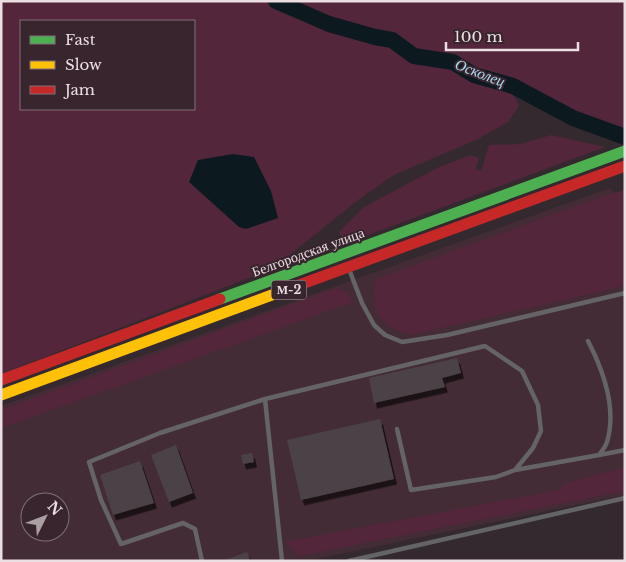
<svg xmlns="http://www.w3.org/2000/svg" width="626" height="562" font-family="'Libre Baskerville',serif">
  <defs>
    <filter id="shadow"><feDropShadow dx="3" dy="5.5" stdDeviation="0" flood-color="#0009"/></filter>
  </defs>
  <rect width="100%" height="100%" fill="#34292e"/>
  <path fill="#432c35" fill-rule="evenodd" d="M610 188 625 204V495L306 561H1V406ZM30 502H60V532H30Z"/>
  <path fill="#53263b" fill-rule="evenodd" d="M1 1H263L352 38 390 46 410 60 449 66 478 83 512 92 519 106 508 122 478 139 394 175 362 197 272 269 1 374ZM21 21H194V109H21Z
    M282 1H625V134L574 116 514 84 474 73 458 61 416 54 395 37 391 38 329 22Z
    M551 135 605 147 344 244 339 232 364 207 439 167 471 155 479 158 476 169 481 171 489 145 521 144Z
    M625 190V286L411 335C405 333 398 331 392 328 374 318 372 297 376 279L601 197Z
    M336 288 347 292 353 302 1 428V410Z
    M625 467V491L300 556 284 542 558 490 566 483Z"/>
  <path fill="#0c1a20" d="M233 154 254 157 271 191 278 218 246 229 239 227 189 182 198 160Z"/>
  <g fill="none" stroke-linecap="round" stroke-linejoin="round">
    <path stroke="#0c1a20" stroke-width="16" d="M276 1 329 24 375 37 392 40 414 56 453 62 474 75 513 86 573 118 625 137"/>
  </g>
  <path fill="#4b4246" filter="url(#shadow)" d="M457 358 461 373 442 378 445 387 374 403 369 378Z
    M380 419 394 479 301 500 287 440Z
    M176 445 193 493 169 502 151 455Z
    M252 453 254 462 243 464 241 455Z
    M140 461 154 503 113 515 100 475Z
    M247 552 250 561H225V560Z"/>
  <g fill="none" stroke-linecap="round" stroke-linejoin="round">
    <path stroke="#646466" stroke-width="4.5" d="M349 269 362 303 374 325 385 335 402 342 447 335 625 293
      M599 455 625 450
      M515 470 599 455C602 451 606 446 607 442 617 409 603 370 588 341
      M202 561 195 529 183 523 121 544 101 500 89 462 160 433 265 399
      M282 561 265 399 485 346 522 371 538 405 541 431 533 448 515 470 496 477 411 490 397 429
      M349 561 625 498"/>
    <path stroke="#4caf50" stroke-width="11" d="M220 299 625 151"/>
    <path stroke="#ffc107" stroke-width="11" d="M1 395 288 289"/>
    <path stroke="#c62828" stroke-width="11" d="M288 289 625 166
      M1 380 220 299"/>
  </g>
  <g text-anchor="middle" stroke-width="4" stroke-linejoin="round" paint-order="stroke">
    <rect fill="#38252d" stroke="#b6a7ad" stroke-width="1" x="271.5" y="280.5" width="35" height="19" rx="4"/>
    <g font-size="12" font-weight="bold" fill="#ecdfe4">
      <text x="289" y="294">М-2</text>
    </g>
    <g font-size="14" fill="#ecdfe4" stroke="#38252d">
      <text transform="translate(308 252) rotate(-20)" y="5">Белгородская улица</text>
    </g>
    <g font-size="15" font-style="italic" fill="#abe1f8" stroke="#38252d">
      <text transform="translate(480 73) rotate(21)" y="5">Осколец</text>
    </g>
  </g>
  <rect width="626" height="562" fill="none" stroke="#ecdfe4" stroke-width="5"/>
  <rect x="20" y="20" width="175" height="90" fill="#38252d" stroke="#806f76"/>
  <rect x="30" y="36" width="25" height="8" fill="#4caf50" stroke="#806f76"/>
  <text x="65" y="45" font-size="15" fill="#ecdfe4">Fast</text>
  <rect x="30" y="61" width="25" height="8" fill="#ffc107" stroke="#806f76"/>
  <text x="65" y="70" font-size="15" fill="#ecdfe4">Slow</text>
  <rect x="30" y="86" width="25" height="8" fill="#c62828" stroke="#806f76"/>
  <text x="65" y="95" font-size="15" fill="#ecdfe4">Jam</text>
  <g transform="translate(45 517) rotate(48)"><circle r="24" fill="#38252d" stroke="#806f76"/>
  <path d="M0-4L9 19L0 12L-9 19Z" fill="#ac9fa4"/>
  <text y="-8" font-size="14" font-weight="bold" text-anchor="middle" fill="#ecdfe4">N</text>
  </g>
  <path d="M446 42v8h132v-8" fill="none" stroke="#ecdfe4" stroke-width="2.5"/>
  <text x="454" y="42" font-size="15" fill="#ecdfe4" stroke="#38252d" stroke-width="4" paint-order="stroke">100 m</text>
</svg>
